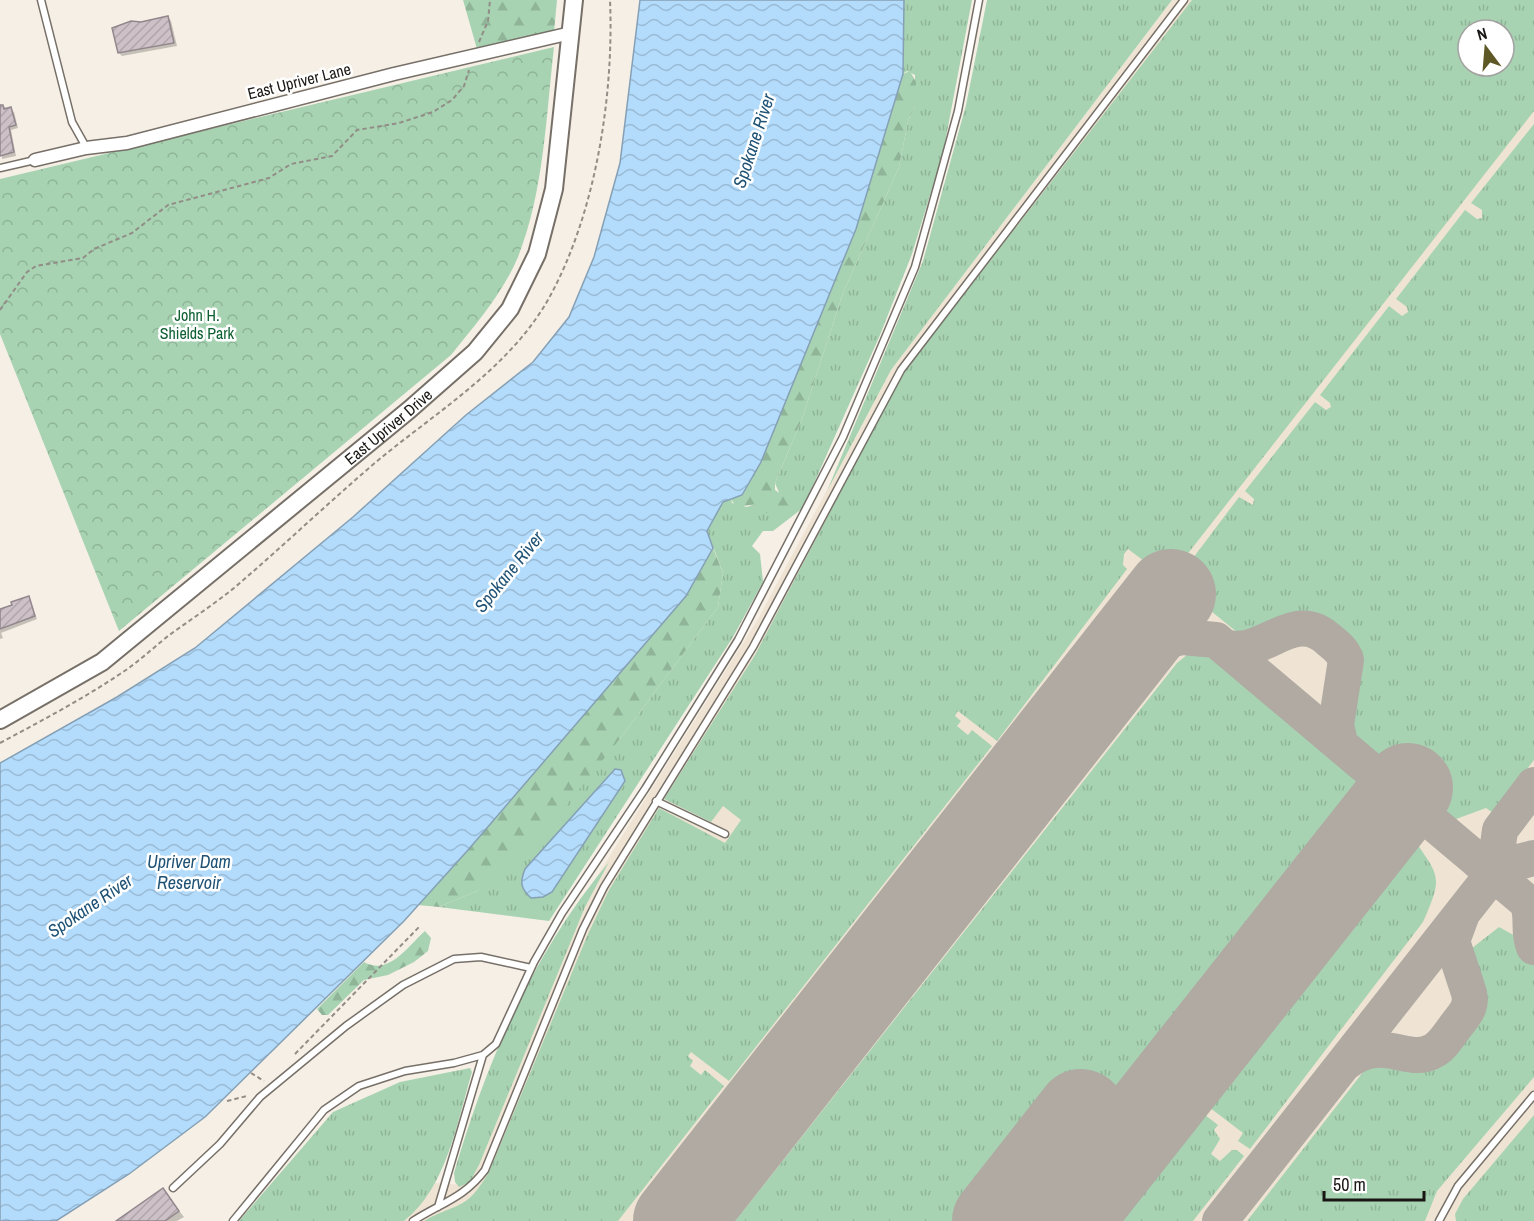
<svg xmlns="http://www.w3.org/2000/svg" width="1534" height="1221" font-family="'Archivo Narrow',sans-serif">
  <defs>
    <pattern id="grass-tufts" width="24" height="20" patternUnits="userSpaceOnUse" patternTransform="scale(1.5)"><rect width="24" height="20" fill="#a7d3b2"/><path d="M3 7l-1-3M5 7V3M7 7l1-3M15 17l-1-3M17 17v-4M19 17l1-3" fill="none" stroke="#8fb498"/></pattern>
    <pattern id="forest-firs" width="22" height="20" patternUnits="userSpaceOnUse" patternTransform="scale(1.5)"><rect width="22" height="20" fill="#a7d3b2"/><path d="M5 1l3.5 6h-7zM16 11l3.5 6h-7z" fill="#8fb498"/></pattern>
    <pattern id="park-crowns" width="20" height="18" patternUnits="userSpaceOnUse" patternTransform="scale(1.5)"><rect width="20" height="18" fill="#a7d3b2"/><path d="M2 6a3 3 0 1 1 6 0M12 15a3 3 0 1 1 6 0" fill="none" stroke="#8fb498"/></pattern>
    <pattern id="water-waves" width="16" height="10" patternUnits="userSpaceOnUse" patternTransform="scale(1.5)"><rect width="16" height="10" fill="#b3dbfb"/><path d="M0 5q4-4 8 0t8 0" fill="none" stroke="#99bbd6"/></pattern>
    <pattern id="building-hatch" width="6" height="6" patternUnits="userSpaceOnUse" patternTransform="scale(1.5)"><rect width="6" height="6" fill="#cdc1c7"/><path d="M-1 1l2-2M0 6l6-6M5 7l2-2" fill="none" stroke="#afa5aa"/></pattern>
  </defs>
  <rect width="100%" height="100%" fill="#f6efe5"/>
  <path fill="#efe4d3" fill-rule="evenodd" d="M1172 0H1534V1221H247L435 1183 463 1185 589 889 758 619 891 370ZM1468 30H1504V66H1468Z"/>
  <path fill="url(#grass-tufts)" fill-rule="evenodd" d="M904 0H972L943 153 912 254 880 335 803 508 773 531H763L752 546 760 554 763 582 733 637 549 921 439 907 477 891 619 740 718 607 723 573 707 531 723 501 731 499 732 503 747 507 757 503 762 508 780 495 775 483 802 419 843 293 899 167 908 121 915 106V75L907 71 903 74Z
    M987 0H1172L891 370 827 491 923 261 966 105Z
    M1192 0H1534V111L1168 579 1128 549 1124 554 1123 565 1127 569 997 741 958 711 955 716 961 721 957 726 968 735 972 730 992 746 729 1081 691 1052 688 1056 693 1061 690 1066 701 1075 705 1070 724 1086 618 1221H424C460 1201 465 1212 489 1172L588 934 609 890 659 808 725 843 741 820 723 806 711 822 664 799 755 655 903 373ZM1468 30H1504V66H1468Z
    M1534 124V760L1493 813 1486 808 1448 822 1344 734 1359 652 1313 612 1243 637 1175 582 1239 497 1253 505 1254 499 1245 491 1315 402 1326 410 1331 407 1330 403 1320 395 1389 306 1402 316 1408 312 1407 307 1396 299 1465 210 1477 219 1482 218V210L1471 203Z
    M1205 649 1218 654 1357 773 1364 787 1363 806 1036 1221H735L1177 663 1188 654Z
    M1410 833C1438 877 1445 872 1423 922L1250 1149 1238 1141 1243 1133 1205 1104 1200 1111 1218 1125 1214 1130 1220 1139 1211 1154 1220 1161 1232 1150H1237L1244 1156 1193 1221H1093L1392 842Z
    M609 862 585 907 479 1165 470 1182 459 1187 455 1182 454 1173C487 1060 533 953 609 862Z
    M1499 927 1519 938 1517 949 1534 964V1077L1437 1191 1425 1221H1247L1367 1067 1379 1062 1438 1068 1486 1006 1467 952Z
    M470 1068 472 1072C457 1122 447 1187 404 1221H239L333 1112 400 1082Z
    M1534 1115V1221H1456L1455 1214 1463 1199Z"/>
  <path fill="url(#forest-firs)" d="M463 0H557L554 32 477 49Z
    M910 71 916 82 915 106 908 121 899 167 843 293 802 419 775 483V490L788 499 790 511 780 517 764 512 757 504 736 507 731 499 742 495 856 229 903 74Z
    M713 548 723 573 718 607 619 740 540 837 477 891 439 907 418 905 686 596Z
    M425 931 431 938 428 951 414 962 388 975 364 980 328 1015H322L317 1009 364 962C389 976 407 947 425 931Z"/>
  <path fill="url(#park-crowns)" d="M554 47C546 117 544 191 518 257 503 293 475 325 451 355L119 631 0 334V179Z"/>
  <path fill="url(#water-waves)" stroke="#85a0b5" stroke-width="1.5" d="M640 0H904L903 74 856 229 761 462 742 495 723 502 707 531 713 548 686 596 468 850 404 921 205 1117 129 1174 56 1221H0V763L117 697 195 648 353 517 466 415 533 362 569 317 594 257 620 163Z
    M615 769 621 770 625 781 552 892 543 897 531 898C520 888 520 882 525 869Z"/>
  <path fill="#0003" d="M168 17 171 21 177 46 122 56 119 53 141 23Z
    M3 106 14 112 18 128 11 130 16 156 2 159 0 107Z
    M29 598 37 619 1 633 3 638 0 639V609Z
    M163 1190 184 1217 177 1221H118Z"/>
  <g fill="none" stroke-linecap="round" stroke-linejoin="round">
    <path stroke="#b0aaa3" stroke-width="36" d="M1226 647C1263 659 1293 607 1328 639 1335 645 1343 650 1346 660L1336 725 1340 743
      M1125 651 1182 637 1216 640 1534 908
      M1478 861 1498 867 1534 858
      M1527 902C1534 917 1527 931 1534 947
      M1344 1064C1381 1032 1408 1066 1433 1051 1443 1046 1451 1032 1458 1023 1466 1013 1472 1006 1469 993L1452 941 1462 914
      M1220 1221 1485 884 1496 860 1500 830 1534 785"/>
    <path stroke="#b0aaa3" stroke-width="90" d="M678 1221 1171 594
      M997 1221 1081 1114
      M1066 1221 1408 788"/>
  </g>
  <path fill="url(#building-hatch)" stroke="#92878c" stroke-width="1.5" d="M168 16 174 43 118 53 112 28 131 21 141 22Z
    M0 105H3L4 109 11 107 16 125 9 127 14 152 0 156Z
    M29 596 35 616 0 629V609L12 605 11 602Z
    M163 1188 179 1211 165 1221H116Z"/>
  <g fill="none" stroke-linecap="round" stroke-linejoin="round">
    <defs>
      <path id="lane" d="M41 0 72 122 86 147
        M0 168 35 160
        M656 801 725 834
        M173 1188 220 1144 260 1097 346 1026 403 985 454 959 481 957 531 968
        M438 1207 483 1055
        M233 1221 324 1110 359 1086 405 1071 454 1063 483 1055 496 1044 534 962 562 913 645 789 738 640 843 437 915 267 958 111 979 0
        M413 1221C441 1203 464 1198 485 1170L583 929 604 887 753 647 901 370 1184 0
        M1439 1221 1458 1186 1534 1095"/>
      <path id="street" d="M35 160 86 148 127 143 394 74 571 33"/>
      <g id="secondary">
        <path id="s1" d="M0 720 102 662 409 410 475 352 510 309 537 254 554 189 574 0"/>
      </g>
    </defs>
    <use href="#lane" stroke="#767068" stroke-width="9"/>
    <use href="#street" stroke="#767068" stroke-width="15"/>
    <use href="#secondary" stroke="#767068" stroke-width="20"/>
    <path stroke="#928d86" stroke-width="2" stroke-dasharray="4.5 3" stroke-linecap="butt" d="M479 42 488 21 490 0
      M0 310 27 272 36 266 83 258 94 249 132 233 168 205 269 178 291 164 332 156 357 130 399 123 433 112 452 100 464 86 469 70
      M0 743C41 721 81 700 120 674 137 663 152 649 168 636 190 620 213 605 234 588 282 547 328 503 376 462 436 412 510 368 549 298 596 213 614 95 610 0
      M295 1054 419 927
      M251 1073 264 1081
      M227 1101 247 1096"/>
    <use href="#lane" stroke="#fff" stroke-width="6"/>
    <use href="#street" stroke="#fff" stroke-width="12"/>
    <use href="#secondary" stroke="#fff" stroke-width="16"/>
  </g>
  <g text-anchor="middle" stroke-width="5" stroke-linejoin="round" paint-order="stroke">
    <g font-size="16" fill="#191613" stroke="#fff">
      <text transform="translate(299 81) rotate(-14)" y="6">East Upriver Lane</text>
      <text dy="6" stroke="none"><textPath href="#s1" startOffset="488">East Upriver Drive</textPath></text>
    </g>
    <g font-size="16" fill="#0f6033" stroke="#fff">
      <text x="197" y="321">John H.<tspan x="197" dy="18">Shields Park</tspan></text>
    </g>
    <g font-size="18" font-style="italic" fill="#1f5275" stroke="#fff">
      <text transform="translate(754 141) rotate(-72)" y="6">Spokane River</text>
      <text transform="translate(509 572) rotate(-51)" y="6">Spokane River</text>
      <text x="189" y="868">Upriver Dam<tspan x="189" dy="21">Reservoir</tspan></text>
      <text transform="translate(90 906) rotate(-34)" y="6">Spokane River</text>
    </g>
  </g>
  <g transform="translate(1486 48) rotate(344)"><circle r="28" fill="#ffffff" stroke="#a3a2a1" stroke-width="1.5"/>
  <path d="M0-4.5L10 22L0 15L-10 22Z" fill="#5d5825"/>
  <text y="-9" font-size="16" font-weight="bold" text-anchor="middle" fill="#191613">N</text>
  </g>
  <path d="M1324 1191v9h100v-9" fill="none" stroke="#191613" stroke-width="3"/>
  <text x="1333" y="1191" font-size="18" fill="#191613" stroke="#ffffff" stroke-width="4.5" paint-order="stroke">50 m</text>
</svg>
